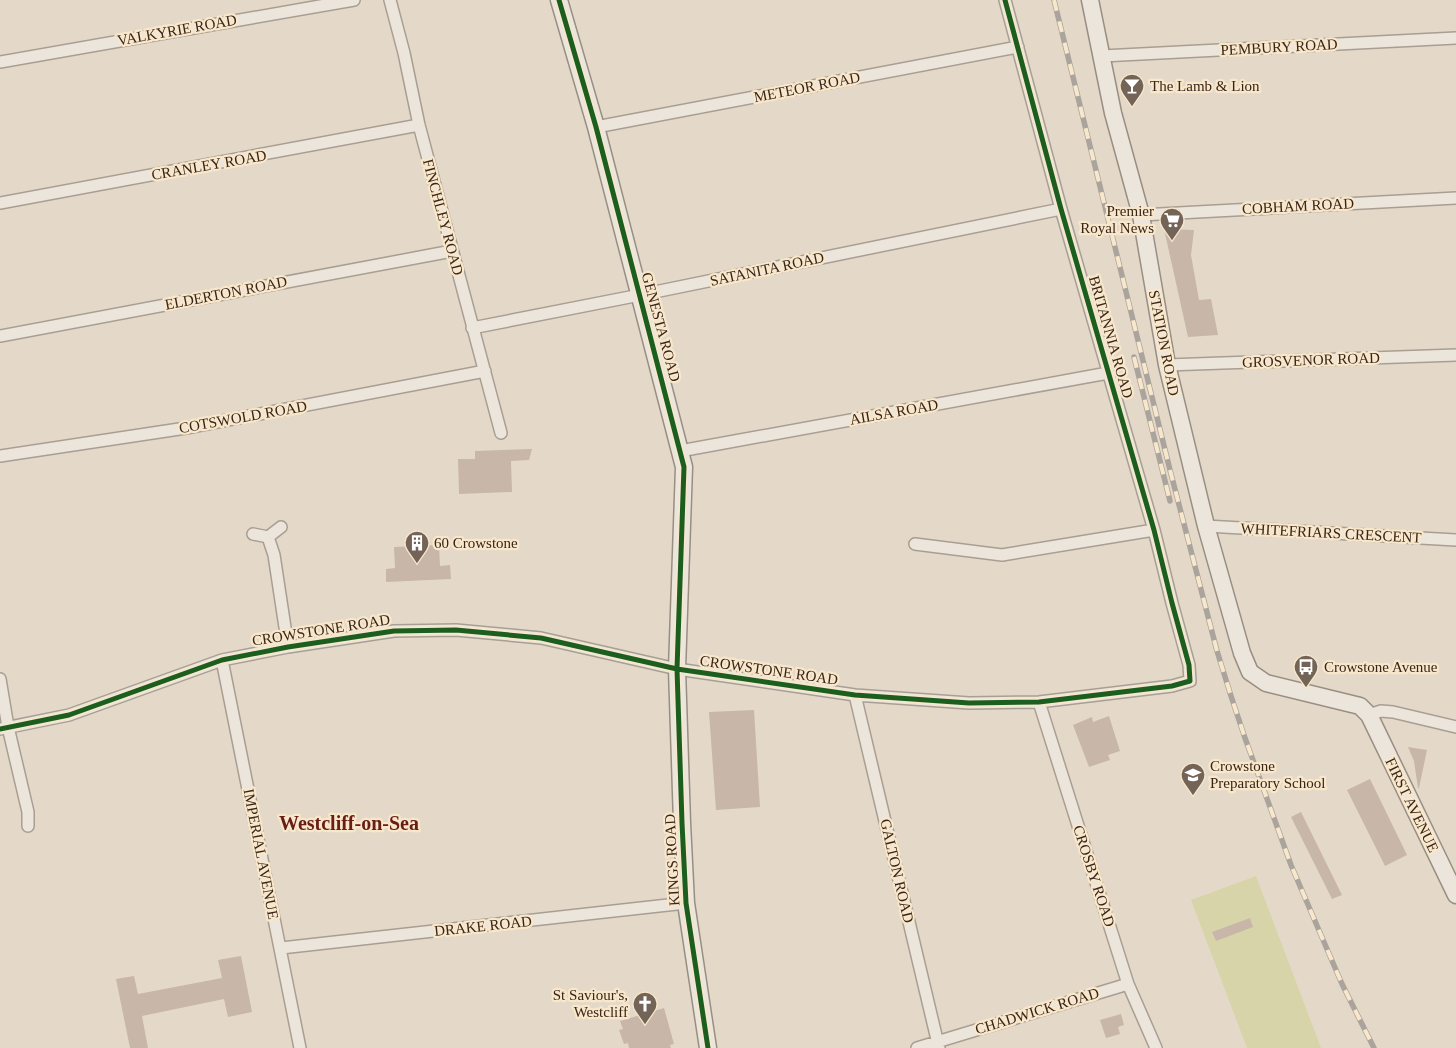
<svg xmlns="http://www.w3.org/2000/svg" width="1456" height="1048" font-family="Georgia,serif">
  <rect width="100%" height="100%" fill="#e4d9c8"/>
  <path fill="#d8d4a9" d="M1256 876 1321 1048H1247L1191 900Z"/>
  <path fill="#c8b6a8" d="M1164 229 1194 230 1191 255 1199 300 1211 299 1218 335 1188 337Z
    M532 449 529 460 511 461 512 492 459 494 458 459H475V451Z
    M439 545 440 566 450 565 451 579 386 582V569L395 568 394 547Z
    M754 710 760 807 716 810 709 712Z
    M1109 716 1120 751 1108 755 1110 760 1089 767 1073 725 1092 717 1093 722Z
    M1408 747 1427 750 1419 788H1418L1414 761Z
    M1370 779 1407 855 1385 866 1347 790Z
    M1301 812 1342 895 1332 899 1291 817Z
    M1250 918 1253 927 1216 941 1212 932Z
    M241 956 252 1012 228 1017 224 999 142 1016 148 1048H130L116 979 134 976 138 994 222 978 218 960Z
    M664 1008 674 1044 670 1045 671 1048H629L628 1043 624 1044 619 1030 623 1029 620 1021Z
    M1121 1014 1124 1025 1118 1027 1120 1034 1106 1038 1100 1020Z"/>
  <g fill="none" stroke-linecap="round" stroke-linejoin="round">
    <defs>
      <path id="street" d="M390 0 404 53 419 125 501 433
        M1102 56 1456 38
        M0 62 354 0
        M596 127 1018 47
        M0 203 419 125
        M1141 215 1456 198
        M472 328 640 295 1061 209
        M0 336 452 251
        M1167 365 1456 355
        M680 451 1108 373
        M0 456 186 428 485 371
        M1206 526 1456 540
        M253 534 268 537 274 555 288 647
        M268 537 281 527
        M915 544 1002 555 1154 530
        M222 660 300 1048
        M0 679 8 727 28 812V826
        M855 695 939 1048
        M1039 702 1128 984 1156 1048
        M1369 715 1381 711 1393 712 1456 727
        M0 729 69 715 222 660 288 647 394 631 456 630 541 638 677 669 855 695 969 703 1039 702 1172 686 1190 681 1189 665 1172 603 1154 530 1061 209 1005 0
        M281 948 686 903
        M917 1048 1128 984"/>
      <path id="secondary" d="M559 0 596 127 684 467 677 669 682 823 686 903 708 1048
        M1090 0 1113 113 1141 215 1167 365 1206 526 1242 653 1250 672 1266 683 1360 706 1369 715 1456 895"/>
    </defs>
    <use href="#street" stroke="#a99e92" stroke-width="14"/>
    <use href="#secondary" stroke="#998e82" stroke-width="19"/>
    <use href="#street" stroke="#ece5db" stroke-width="11"/>
    <use href="#secondary" stroke="#ece5db" stroke-width="16"/>
    <defs>
      <path id="rail" d="M1054 0 1170 470 1217 651 1231 696 1245 738 1291 865 1342 984 1374 1048
        M1134 357 1170 501"/>
    </defs>
    <use href="#rail" stroke="#aba49c" stroke-width="5.5"/>
    <use href="#rail" stroke="#f8e7cb" stroke-width="4" stroke-dasharray="11" stroke-linecap="butt"/>
    <defs>
      <path id="cycleway" d="M559 0 596 127 684 467 677 669 682 823 686 903 708 1048
        M0 729 69 715 222 660 288 647 394 631 456 630 541 638 677 669 855 695 969 703 1039 702 1172 686 1190 681 1189 665 1172 603 1154 530 1061 209 1005 0"/>
    </defs>
    <use href="#cycleway" stroke="#f8e7cb" stroke-width="8"/>
    <use href="#cycleway" stroke="#1b5e20" stroke-width="5"/>
  </g>
  <defs>
    <symbol id="bar-pin" viewBox="-11 -11 22 30"><path d="M0 17L-7.5 6A9.5 9.5 0 1 1 7.5 6Z" fill="#746457" stroke="#f8e7cb"/><path d="M-6-5H6L.8 .8V4.5H3.5V6h-7V4.5H-.8V.8Z" fill="#fff"/></symbol>
    <symbol id="supermarket-pin" viewBox="-11 -11 22 30"><path d="M0 17L-7.5 6A9.5 9.5 0 1 1 7.5 6Z" fill="#746457" stroke="#f8e7cb"/><path d="M-6-5.5h2.5l.6 2H6L4.5 2H-2.5L-4.4-4H-6ZM-1.5 3.2a1.3 1.3 0 1 0 .1 0ZM3 3.2a1.3 1.3 0 1 0 .1 0Z" fill="#fff"/></symbol>
    <symbol id="building-pin" viewBox="-11 -11 22 30"><path d="M0 17L-7.5 6A9.5 9.5 0 1 1 7.5 6Z" fill="#746457" stroke="#f8e7cb"/><path d="M-4-6H4V6H1V3H-1V6H-4ZM-2.5-4.3h1.7v1.8h-1.7ZM.8-4.3h1.7v1.8H.8ZM-2.5-1h1.7V.8h-1.7ZM.8-1h1.7V.8H.8Z" fill="#fff"/></symbol>
    <symbol id="bus-pin" viewBox="-11 -11 22 30"><path d="M0 17L-7.5 6A9.5 9.5 0 1 1 7.5 6Z" fill="#746457" stroke="#f8e7cb"/><path d="M-5-6H5V4H4V6H2V4H-2V6H-4V4H-5ZM-3.5-4V0h7V-4ZM-3.5 1.2v1.5H-2V1.2ZM2 1.2v1.5H3.5V1.2Z" fill="#fff"/></symbol>
    <symbol id="school-pin" viewBox="-11 -11 22 30"><path d="M0 17L-7.5 6A9.5 9.5 0 1 1 7.5 6Z" fill="#746457" stroke="#f8e7cb"/><path d="M0-5L7-2L0 1L-7-2ZM-4 1L0 2.5L4 1V4Q0 6-4 4Z" fill="#fff"/></symbol>
    <symbol id="church-pin" viewBox="-11 -11 22 30"><path d="M0 17L-7.5 6A9.5 9.5 0 1 1 7.5 6Z" fill="#746457" stroke="#f8e7cb"/><path d="M-1.2-6h2.4v3.5h3.3v2.4h-3.3V6h-2.4V-.1h-3.3v-2.4h3.3Z" fill="#fff"/></symbol>
  </defs>
  <g fill-rule="evenodd">
    <use href="#bar-pin" x="1118" y="72" width="28" height="38"/>
    <use href="#supermarket-pin" x="1158" y="206" width="28" height="38"/>
    <use href="#building-pin" x="403" y="529" width="28" height="38"/>
    <use href="#bus-pin" x="1292" y="653" width="28" height="38"/>
    <use href="#school-pin" x="1179" y="761" width="28" height="38"/>
    <use href="#church-pin" x="631" y="990" width="28" height="38"/>
  </g>
  <g text-anchor="middle" stroke-width="4.5" stroke-linejoin="round" paint-order="stroke">
    <g font-size="15" fill="#38251a" stroke="#f8e7cb">
      <text transform="translate(177 30) rotate(-10)" y="5">VALKYRIE ROAD</text>
      <text transform="translate(1279 47) rotate(-3)" y="5">PEMBURY ROAD</text>
      <text transform="translate(807 87) rotate(-11)" y="5">METEOR ROAD</text>
      <text transform="translate(209 165) rotate(-10)" y="5">CRANLEY ROAD</text>
      <text transform="translate(1298 206) rotate(-3)" y="5">COBHAM ROAD</text>
      <text transform="translate(443 217) rotate(75)" y="5">FINCHLEY ROAD</text>
      <text transform="translate(767 269) rotate(-12)" y="5">SATANITA ROAD</text>
      <text transform="translate(226 293) rotate(-11)" y="5">ELDERTON ROAD</text>
      <text transform="translate(661 327) rotate(75)" y="5">GENESTA ROAD</text>
      <text transform="translate(1111 337) rotate(74)" y="5">BRITANNIA ROAD</text>
      <text transform="translate(1164 343) rotate(79)" y="5">STATION ROAD</text>
      <text transform="translate(1311 360) rotate(-2)" y="5">GROSVENOR ROAD</text>
      <text transform="translate(894 412) rotate(-10)" y="5">AILSA ROAD</text>
      <text transform="translate(243 417) rotate(-10)" y="5">COTSWOLD ROAD</text>
      <text transform="translate(1331 533) rotate(3)" y="5">WHITEFRIARS CRESCENT</text>
      <text transform="translate(321 630) rotate(-9)" y="5">CROWSTONE ROAD</text>
      <text transform="translate(769 670) rotate(8)" y="5">CROWSTONE ROAD</text>
      <text transform="translate(1412 805) rotate(64)" y="5">FIRST AVENUE</text>
      <text transform="translate(261 854) rotate(79)" y="5">IMPERIAL AVENUE</text>
      <text transform="translate(672 860) rotate(-93)" y="5">KINGS ROAD</text>
      <text transform="translate(897 871) rotate(77)" y="5">GALTON ROAD</text>
      <text transform="translate(1094 876) rotate(72)" y="5">CROSBY ROAD</text>
      <text transform="translate(483 926) rotate(-6)" y="5">DRAKE ROAD</text>
      <text transform="translate(1037 1011) rotate(-17)" y="5">CHADWICK ROAD</text>
    </g>
    <g font-size="15" fill="#38251a" stroke="#f8e7cb" text-anchor="start">
      <text x="1150" y="91">The Lamb &amp; Lion</text>
      <text x="1154" y="216" text-anchor="end">Premier<tspan x="1154" dy="17">Royal News</tspan></text>
      <text x="434" y="548">60 Crowstone</text>
      <text x="1324" y="672">Crowstone Avenue</text>
      <text x="1210" y="771">Crowstone<tspan x="1210" dy="17">Preparatory School</tspan></text>
      <text x="628" y="1000" text-anchor="end">St Saviour's,<tspan x="628" dy="17">Westcliff</tspan></text>
    </g>
    <g font-size="20" font-weight="bold" fill="#681e16" stroke="#f8e7cb">
      <text x="349" y="830">Westcliff-on-Sea</text>
    </g>
  </g>
</svg>
